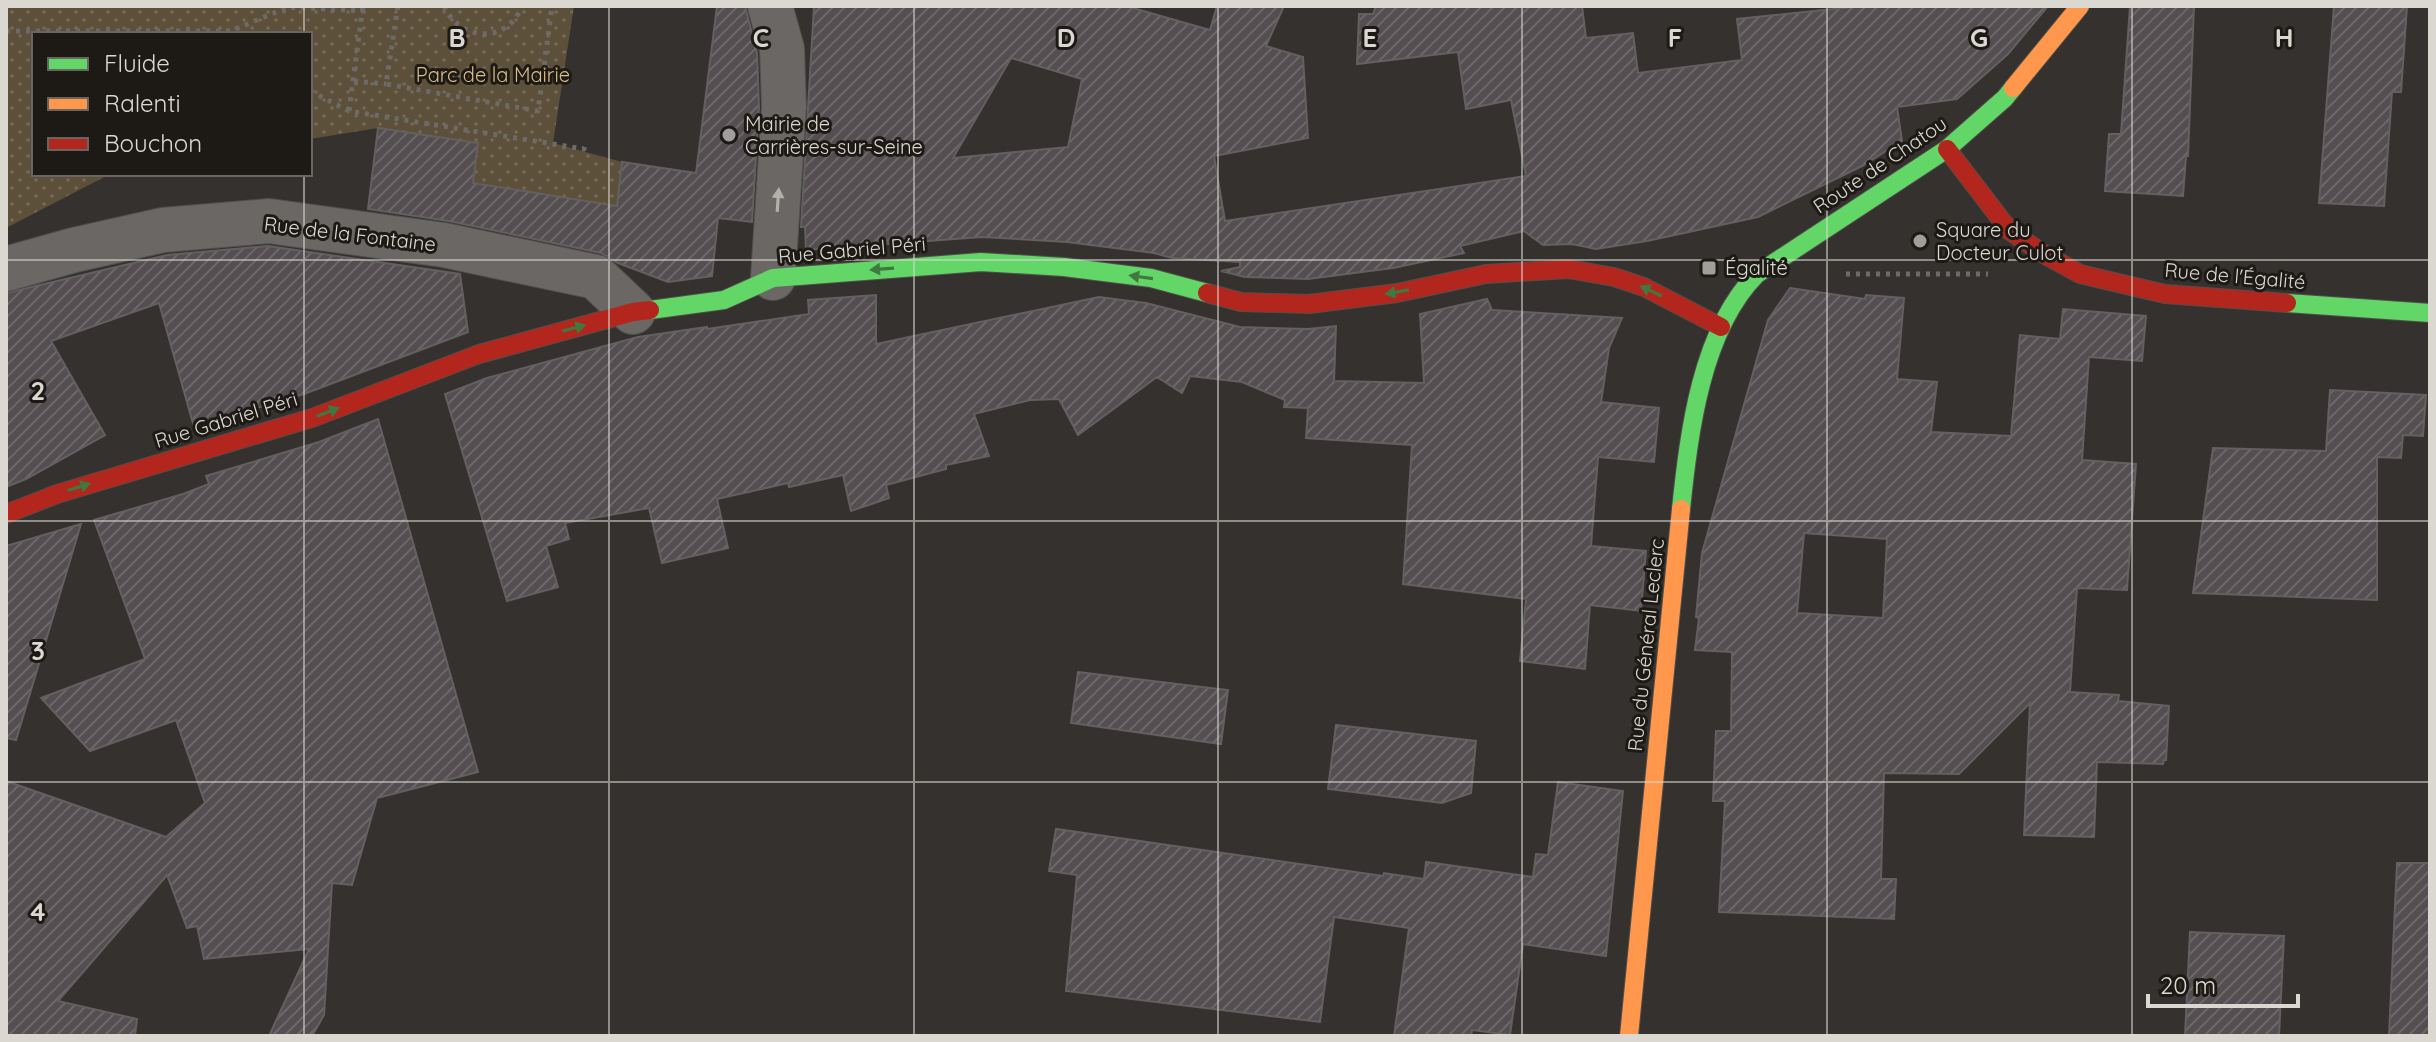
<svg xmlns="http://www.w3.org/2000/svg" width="2436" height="1042" font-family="Quicksand,sans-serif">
  <defs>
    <pattern id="park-dots" width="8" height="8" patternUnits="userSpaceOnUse" patternTransform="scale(2)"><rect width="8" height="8" fill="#5d503a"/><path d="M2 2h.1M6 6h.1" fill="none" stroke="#746856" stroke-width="1.8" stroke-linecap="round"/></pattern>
    <pattern id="building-hatch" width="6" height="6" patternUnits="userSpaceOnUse" patternTransform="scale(2)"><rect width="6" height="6" fill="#544e51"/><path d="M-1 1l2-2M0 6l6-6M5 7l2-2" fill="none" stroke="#6c6769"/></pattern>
  </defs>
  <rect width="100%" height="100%" fill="#34312e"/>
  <path fill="url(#park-dots)" d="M6 6H574L553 143 622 162 617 206 473 183 478 143 378 128 310 139V34H34V174H110L6 228Z"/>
  <path fill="url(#building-hatch)" stroke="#636060" stroke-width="2" fill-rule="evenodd" d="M717 6H745L757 53 759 107 752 222 718 218 712 276 668 282 618 263 601 253 449 221 368 209 378 128 478 143 473 183 617 206 622 162 696 173Z
    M814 6H1126L1210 30 1217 6H1284L1266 46 1303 57 1308 138 1214 156 1225 221 1526 176 1511 100 1466 109 1458 52 1357 64 1359 14H1373L1376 6H1582L1586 38 1633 33 1638 73 1742 60 1737 19 1862 6H2048L2008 54 1957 99 1897 107 1902 141 1862 166 1758 217 1647 241 1596 249 1572 244 1543 245 1524 231 1460 246 1464 253 1393 268 1308 279 1245 277 1221 271 1240 267V262L1172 258 1154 253 1067 242 982 237 806 250 805 227H801ZM1011 58 1082 79 1068 147 953 158Z
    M2130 6H2194L2188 156H2186L2183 196 2105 191 2109 134H2121Z
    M2334 6H2407L2401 92H2392L2384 206 2319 203Z
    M268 246 460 274 468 332 304 394 194 427 159 303 51 341 105 435 26 479 6 487V293L167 255Z
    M1790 288 1865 299 1866 295 1904 298 1897 379 1937 382 1931 432 2011 436 2020 335 2060 339 2063 309 2146 316 2142 361 2089 357 2082 460 2136 464 2127 590 2077 588 2070 692 2119 695 2118 701 2169 706 2166 760H2164L2163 764 2097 762 2094 837 2024 835 2030 703 1959 774 1884 773 1881 879H1896L1894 919 1719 912 1725 801H1713L1716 731H1731L1732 652 1695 650 1699 618 1696 617 1702 553 1768 320ZM1804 533 1887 539 1883 618 1797 613Z
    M876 295V344L1099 297 1146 303 1240 327 1308 329 1336 326 1334 381 1424 383 1420 314 1487 299 1492 310 1622 318 1609 348 1601 402 1659 408 1654 462 1598 457 1591 546 1646 551 1641 611 1590 605 1585 669 1520 661 1526 599 1403 584 1412 445 1306 438 1308 408 1284 407 1285 400 1242 382 1190 376 1182 393 1157 377 1078 435 1059 399 1030 400 974 414 989 456 946 465V469L886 485 889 498 851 511 843 475 789 487 788 483 717 499 728 548 662 563 649 508 565 523 569 539 546 546 558 587 507 601 445 394 487 378 638 337 707 327V329L809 314 808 300Z
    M2330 390 2426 395 2423 436 2403 435 2401 458 2377 457V600L2193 593 2213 448 2326 451Z
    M378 419 478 772 377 798 352 885 332 883 324 1015 312 1036H269L309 949 204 959 197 926 187 928 167 875 58 1001 137 1019 135 1036H6V781L166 837 205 803 176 720 90 751 41 698 145 659 94 520 183 494 209 484 206 476 319 442Z
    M81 524 16 740 6 738V546Z
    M1078 672 1228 690 1221 744 1071 723Z
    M1336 725 1476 741 1471 793 1442 803 1328 789Z
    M1558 782 1623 791 1606 956 1523 944 1510 1035 1472 1030 1471 1036H1394L1409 928 1334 917 1320 1022 1066 991 1077 875 1049 871 1056 829 1383 876 1384 873 1424 879 1426 862 1533 877 1536 854 1548 855Z
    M2397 863H2430V1036H2389Z
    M2190 932 2284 936 2279 1036H2185Z"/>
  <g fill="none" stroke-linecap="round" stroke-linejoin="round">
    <defs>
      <path id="street" d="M770 6 782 49 784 107 773 278
        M6 269 74 250 163 230 269 221 444 245 596 277 633 312"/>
      <path id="fast" d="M2287 303 2430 313
        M650 310 724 300 773 278 981 262 1064 267 1151 278 1207 293
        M1681 509C1689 433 1701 330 1757 274L1947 149 2005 98 2013 88"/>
      <path id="slow" d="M2013 88 2080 6
        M1629 1036 1681 509"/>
      <path id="jam" d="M1947 149 2009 230 2042 253 2080 274 2165 294 2287 303
        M1207 293 1241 302 1309 304 1397 293 1486 274 1568 269 1614 277 1644 287 1721 327
        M6 514 57 494 312 418 479 354 633 312 650 310"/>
    </defs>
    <use href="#street" stroke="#514f4b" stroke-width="46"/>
    <use href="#fast" stroke="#514f4b" stroke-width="20"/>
    <use href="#slow" stroke="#514f4b" stroke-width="20"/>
    <use href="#jam" stroke="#514f4b" stroke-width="20"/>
    <path stroke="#6d6b68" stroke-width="5" stroke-dasharray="4 6" stroke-linecap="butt" d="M398 6 386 84 538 111 552 6
      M444 6C460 41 507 45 522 6
      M6 31H231L288 7 363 11
      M354 81 386 84
      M310 91 349 111 584 149 585 145
      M349 111 363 6
      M1846 274H1988"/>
    <use href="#street" stroke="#6a6764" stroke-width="44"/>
    <use href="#fast" stroke="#63d668" stroke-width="18"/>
    <use href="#slow" stroke="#ff974d" stroke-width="18"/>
    <use href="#jam" stroke="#b3261e" stroke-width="18"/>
  </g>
  <defs><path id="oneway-solid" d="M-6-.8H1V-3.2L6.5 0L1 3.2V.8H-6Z" transform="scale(2)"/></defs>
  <use fill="#b3b0ac" href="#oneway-solid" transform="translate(778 200) rotate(-86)"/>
  <g fill="#40783f">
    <use href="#oneway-solid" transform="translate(882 269) rotate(176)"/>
    <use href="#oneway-solid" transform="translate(1141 277) rotate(-172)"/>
    <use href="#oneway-solid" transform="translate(1651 291) rotate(-155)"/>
    <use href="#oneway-solid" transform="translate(1397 292) rotate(170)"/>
    <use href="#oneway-solid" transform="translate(574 328) rotate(-15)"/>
    <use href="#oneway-solid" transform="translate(328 412) rotate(-21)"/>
    <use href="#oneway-solid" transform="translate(79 487) rotate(-17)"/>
  </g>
  <path fill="none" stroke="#dbd8d2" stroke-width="2" stroke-opacity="0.55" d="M304 6V34M609 6V1036M914 6V1036M1218 6V1036M1522 6V1036M1827 6V1036M2132 6V1036M304 174V1036M6 260H2430M6 521H2430M6 782H2430"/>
  <g fill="#a19e99" stroke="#1d1a16" stroke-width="3">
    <circle cx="729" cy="135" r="8"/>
    <circle cx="1920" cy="241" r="8"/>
    <rect x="1701" y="260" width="16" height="16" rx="4"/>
  </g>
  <g text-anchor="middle" stroke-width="6" stroke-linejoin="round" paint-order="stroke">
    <g font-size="20" fill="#dcbc87" stroke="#1d1a16">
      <text x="493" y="82">Parc de la Mairie</text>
    </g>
    <g font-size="20" fill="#dbd8d2" stroke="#1d1a16" text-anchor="start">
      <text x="745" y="131">Mairie de<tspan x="745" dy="23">Carrières-sur-Seine</tspan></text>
      <text x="1936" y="237">Square du<tspan x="1936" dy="23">Docteur Culot</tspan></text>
      <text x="1725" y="275">Égalité</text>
    </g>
    <g font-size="20" fill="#dbd8d2" stroke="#1d1a16">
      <text transform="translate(1880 165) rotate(-34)" y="7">Route de Chatou</text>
      <text transform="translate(350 234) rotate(7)" y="7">Rue de la Fontaine</text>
      <text transform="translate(852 250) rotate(-5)" y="7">Rue Gabriel Péri</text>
      <text transform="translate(2235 276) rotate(5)" y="7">Rue de l'Égalité</text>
      <text transform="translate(226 420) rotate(-17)" y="7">Rue Gabriel Péri</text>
      <text transform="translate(1646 645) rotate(-84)" y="7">Rue du Général Leclerc</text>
    </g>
  </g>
  <g font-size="26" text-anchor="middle" font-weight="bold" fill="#dbd8d2" stroke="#1d1a16" stroke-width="6" stroke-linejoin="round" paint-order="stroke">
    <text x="457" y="47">B</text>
    <text x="761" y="47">C</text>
    <text x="1066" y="47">D</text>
    <text x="1370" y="47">E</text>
    <text x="1675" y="47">F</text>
    <text x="1979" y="47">G</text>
    <text x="2284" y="47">H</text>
    <text x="38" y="400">2</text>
    <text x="38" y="660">3</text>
    <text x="38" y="921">4</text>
  </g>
  <rect width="2436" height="1042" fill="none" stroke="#dbd8d2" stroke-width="16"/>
  <rect x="32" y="32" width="280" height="144" fill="#1d1a16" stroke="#696661" stroke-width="2"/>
  <rect x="48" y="58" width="40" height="12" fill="#63d668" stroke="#696661" stroke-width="2"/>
  <text x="104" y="72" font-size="24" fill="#dbd8d2">Fluide</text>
  <rect x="48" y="98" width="40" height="12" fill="#ff974d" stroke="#696661" stroke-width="2"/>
  <text x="104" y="112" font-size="24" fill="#dbd8d2">Ralenti</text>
  <rect x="48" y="138" width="40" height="12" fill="#b3261e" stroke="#696661" stroke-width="2"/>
  <text x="104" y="152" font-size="24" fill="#dbd8d2">Bouchon</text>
  <path d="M2148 994v12h150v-12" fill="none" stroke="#dbd8d2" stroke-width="4"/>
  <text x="2160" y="994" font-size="24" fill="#dbd8d2" stroke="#1d1a16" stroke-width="6" paint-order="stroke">20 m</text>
</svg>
